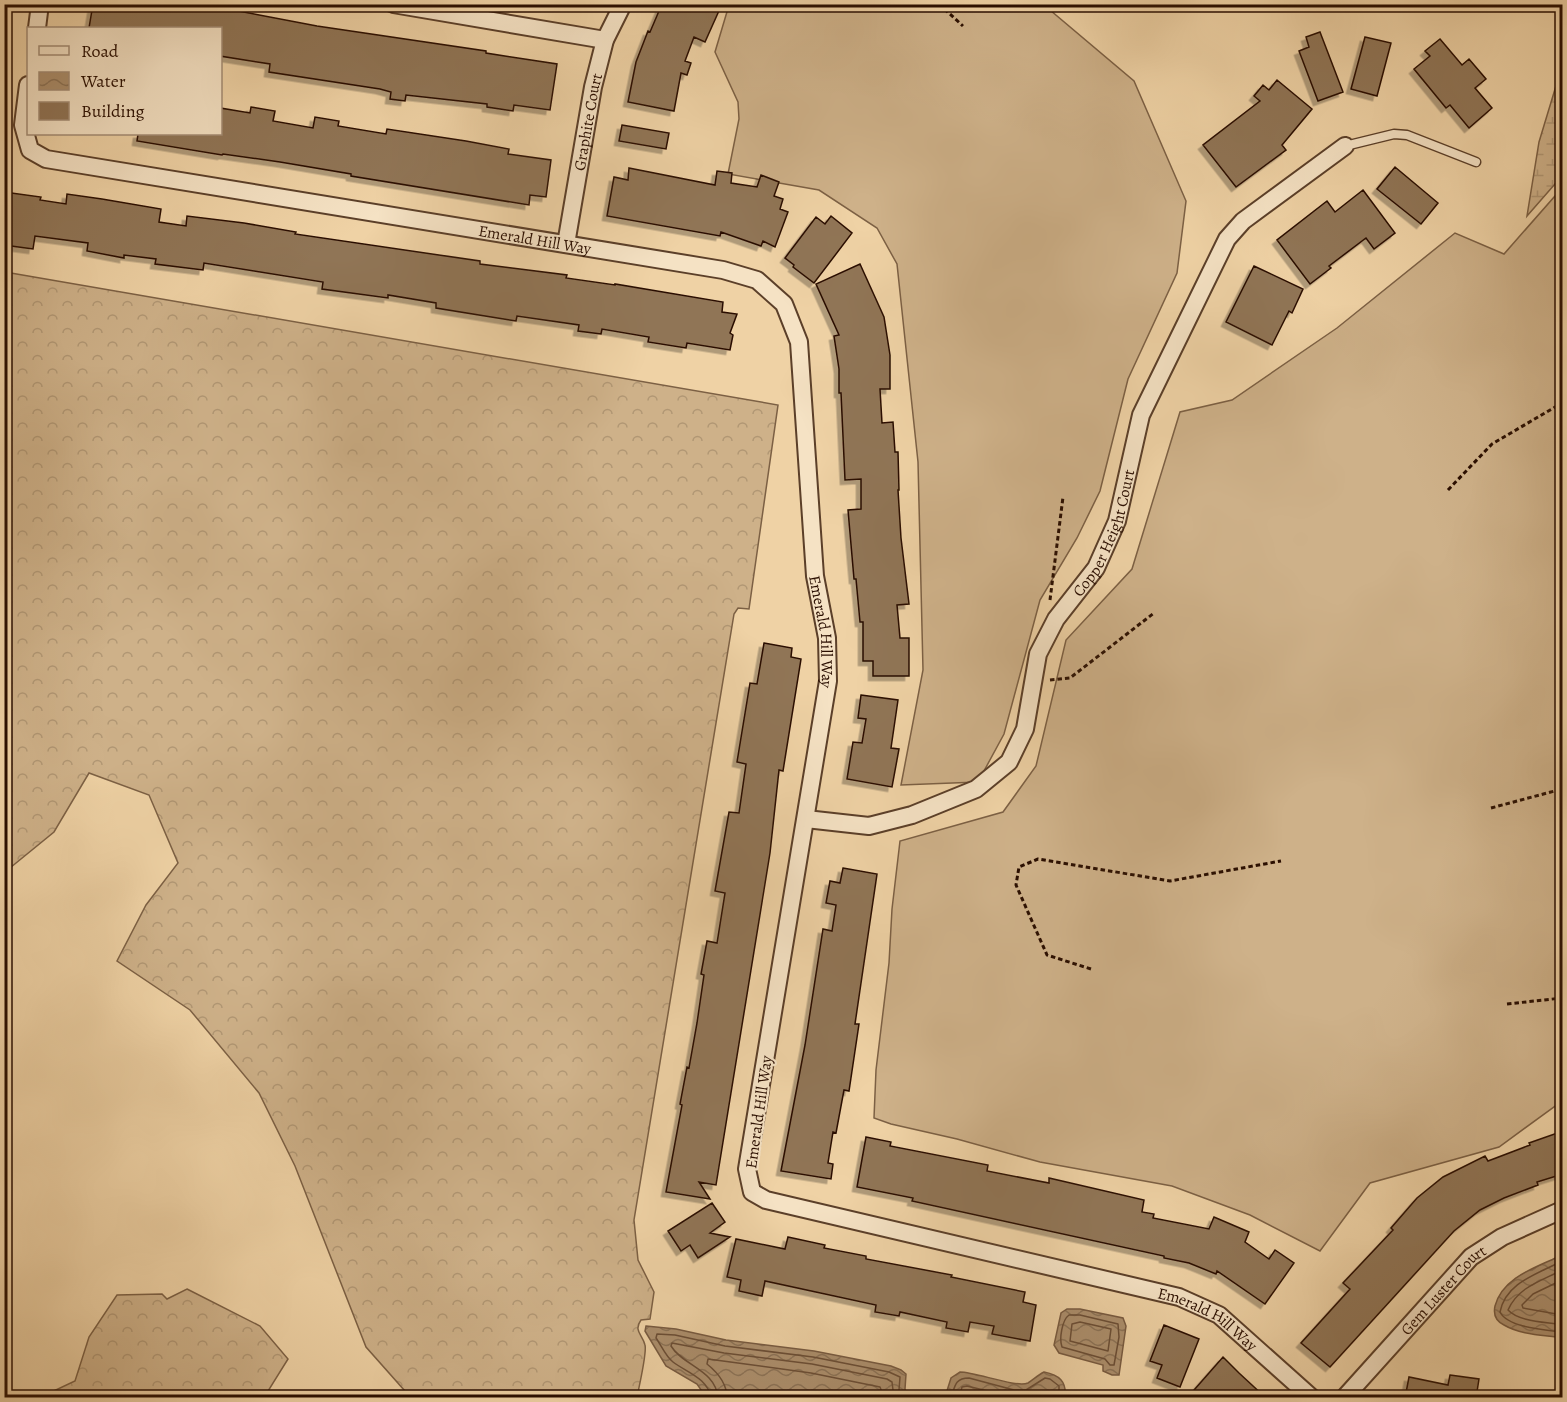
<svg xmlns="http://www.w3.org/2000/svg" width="1567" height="1402" font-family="Alegreya,serif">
  <defs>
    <pattern id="forest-crowns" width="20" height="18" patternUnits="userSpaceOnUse" patternTransform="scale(1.5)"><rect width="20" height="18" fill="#ceb189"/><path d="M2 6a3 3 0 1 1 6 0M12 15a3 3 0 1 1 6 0" fill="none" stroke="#b19774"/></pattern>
    <pattern id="wetland-marsh" width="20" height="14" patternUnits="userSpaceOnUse" patternTransform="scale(1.5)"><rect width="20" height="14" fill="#ceb189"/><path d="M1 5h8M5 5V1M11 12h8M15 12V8" fill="none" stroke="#b19774"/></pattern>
    <pattern id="water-waves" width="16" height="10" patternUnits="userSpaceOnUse" patternTransform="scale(1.5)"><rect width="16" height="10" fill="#ac8f6d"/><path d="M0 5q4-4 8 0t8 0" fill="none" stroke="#8c7357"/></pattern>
    <filter id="shadow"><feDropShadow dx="-4.5" dy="4.5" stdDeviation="0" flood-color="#0004"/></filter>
  </defs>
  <rect width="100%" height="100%" fill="#efd2a5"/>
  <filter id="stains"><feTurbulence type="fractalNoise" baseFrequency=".00333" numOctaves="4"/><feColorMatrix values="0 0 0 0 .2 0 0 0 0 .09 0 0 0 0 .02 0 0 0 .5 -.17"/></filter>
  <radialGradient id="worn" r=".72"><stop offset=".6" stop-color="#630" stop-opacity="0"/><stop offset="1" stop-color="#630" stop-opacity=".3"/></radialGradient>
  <path fill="#ceb189" stroke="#7c6044" stroke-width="1.5" d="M729 5H1056L1050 10 1134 81 1186 201 1177 273 1128 379 1100 491 1077 538 1040 600 1004 734 978 782 901 785 923 670 918 462 897 264 877 228 819 190 728 174 739 119 738 102 715 52Z
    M1562 188V1101L1499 1147 1370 1183 1320 1251 1250 1215 1172 1186 1040 1162 957 1139 891 1124 874 1118 876 1070 889 963 892 909 900 841 1003 812 1036 766 1066 640 1132 569 1180 412 1232 400 1337 328 1455 233 1504 254Z"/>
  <path fill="url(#forest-crowns)" stroke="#7c6044" stroke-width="1.5" d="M5 272 778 405 749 609 738 608 734 614 634 1220 638 1260 654 1292 650 1319 641 1320C633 1331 643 1335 645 1345 647 1353 639 1387 637 1397L445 1398 405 1391 366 1347 295 1166 259 1093 190 1010 117 961 146 905 178 863 149 795 89 773 54 832 5 872Z
    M187 1289 260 1326 288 1359 268 1391 266 1397H41L75 1381 89 1337 117 1295 162 1294 167 1299Z"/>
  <path fill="url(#wetland-marsh)" stroke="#7c6044" stroke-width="1.5" d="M1562 66V176L1527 216 1539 142Z"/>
  <path fill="url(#water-waves)" stroke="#785b41" stroke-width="1.5" d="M1562 1255V1338C1544 1335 1521 1335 1504 1325 1496 1321 1493 1315 1495 1306 1503 1276 1538 1267 1562 1255Z
    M1067 1309H1080L1123 1318 1126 1326 1119 1375H1112L1103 1371V1365L1059 1353 1054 1345 1061 1313Z
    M646 1326 676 1329 726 1340 814 1351 891 1366 901 1370 906 1374 905 1389 909 1397H706L697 1384 666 1366 645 1331Z
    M960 1372C976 1372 1016 1388 1028 1383 1033 1380 1038 1375 1044 1372 1059 1375 1067 1381 1065 1398L945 1397 951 1378Z"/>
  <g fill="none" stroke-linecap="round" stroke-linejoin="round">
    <path stroke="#6b4e36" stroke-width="1.5" d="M1562 1261C1538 1274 1506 1282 1500 1312 1508 1328 1547 1330 1562 1332
      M1562 1270C1541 1281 1518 1287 1508 1310 1519 1322 1547 1322 1562 1325
      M1562 1280 1533 1294 1522 1305 1523 1308 1562 1315
      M1069 1315H1080L1118 1324 1119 1337 1114 1365H1110L1105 1359 1062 1347C1059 1339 1062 1320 1069 1315Z
      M1080 1322 1111 1329 1108 1351 1070 1341 1072 1324Z
      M711 1398C708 1378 686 1372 673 1362 666 1357 661 1345 656 1338L657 1334 675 1335 725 1346 813 1357 889 1372 900 1377 899 1390 902 1398
      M718 1398C716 1370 683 1366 671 1346L672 1343 724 1353 812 1364 887 1379 892 1382 894 1398
      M727 1398C727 1384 717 1372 707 1364L708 1359 811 1373 880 1387 884 1398
      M951 1398C955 1386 955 1378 969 1378L1014 1390H1026L1045 1378 1050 1379 1059 1386V1398
      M959 1398 962 1387 967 1386 1012 1397 1023 1398"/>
  </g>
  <path fill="#907456" stroke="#2a0e00" stroke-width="1.5" filter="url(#shadow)" d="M93 4H202L317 26 486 51V53L557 64 550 110 514 105 513 111 487 107V104L406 95 405 101 390 99 391 92 380 89 269 72 270 64 220 56V28H89Z
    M662 4H722L705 42 694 37 685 61 691 63 687 75 681 73 674 111 628 102 636 62 648 31 650 32Z
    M1320 32 1343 92 1318 101 1299 51 1309 47 1306 37Z
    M1365 37 1391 43 1377 96 1351 89Z
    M1440 39 1462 65 1469 59 1486 79 1475 88 1492 108 1469 128 1450 105 1446 108 1414 69 1430 56 1425 51Z
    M1277 80 1312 109 1282 145 1286 150 1236 187 1203 145 1260 101 1254 96 1263 85 1269 90Z
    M251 107 275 111 273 121 313 128 315 117 339 121 338 126 386 134 387 129 466 141 509 149 508 154 551 160 546 197 530 195 529 205 351 176V174L280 162 223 154 222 155 137 141 138 134H220V108L250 113Z
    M622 125 669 133 666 149 619 141Z
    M1395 167 1438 203 1421 224 1377 189Z
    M629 168 715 185 717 171 732 173 731 183 757 187 761 175 779 182 774 196 783 199 780 209 788 212 775 247 763 241 761 246 721 232 720 236 607 216 614 177 628 180Z
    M1363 190 1395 233 1374 249 1366 238 1329 266 1331 268 1310 284 1277 240 1327 201 1335 212Z
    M4 192 41 197 40 200 66 204 67 194 102 199 161 209 159 222 186 226 187 216 244 223 296 232 295 234 480 261V264L567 275 566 278 615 285V284L723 302 722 312 737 314 730 333 733 335 730 350 687 343 686 348 648 342 649 337 602 329 601 334 578 331 579 325 517 316 516 321 436 308V303L388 295V298L322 289 323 282 204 263 203 270 155 264 156 259 124 255V258L87 251 88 243 35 236 33 249 4 245Z
    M831 216 852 233 814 283 793 267 794 265 785 258 816 217 825 224Z
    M860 264 884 317 890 355V389H880L882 423 893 422 895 452H898L899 490H898L901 538 909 604 897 605 900 638H909V676H873V661H863V622H860L856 579H854L848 510 861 509V479L845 480 841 393H839V369L834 336 839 335 816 284Z
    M1254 266 1303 289 1292 313 1289 311 1272 345 1226 322Z
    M764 643 792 648 791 657 801 659 783 771 779 770 770 853 716 1185 699 1182 710 1199 666 1192 682 1105 680 1104 687 1067 689 1068 697 1023 704 975 701 974 707 941 717 943 725 893 715 891 729 812 739 813 746 764 737 762 750 683 757 684Z
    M861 695 898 700 891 748 899 749 892 787 847 779 853 742 862 743 866 719 858 718Z
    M843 868 877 874 855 1024H859L849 1091 844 1090 836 1133 833 1132 828 1163 833 1164 831 1179 781 1171 805 1045 823 929 832 931 836 905 826 903 830 881 840 883Z
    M1563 1131V1174L1537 1182 1538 1185 1504 1198 1480 1210 1454 1231 1330 1367 1301 1343 1350 1289 1343 1283 1393 1230 1391 1228 1417 1198 1443 1177 1485 1156 1488 1161 1530 1145 1529 1143Z
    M866 1137 891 1142 890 1146 988 1165 987 1171 1049 1183V1178L1144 1200 1142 1212 1154 1214 1153 1218 1209 1229 1214 1217 1249 1232 1245 1242 1269 1259 1275 1250 1294 1263 1265 1304 1217 1271 1216 1274 1189 1263 1164 1258V1256L912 1201 913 1198 857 1187Z
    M712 1203 725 1222 710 1233 730 1237 698 1258 690 1245 681 1251 668 1231Z
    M788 1237 825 1245 824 1248 866 1256V1259L952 1275 951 1277 1025 1292 1023 1302 1036 1305 1030 1341 992 1334 994 1326 970 1322 968 1332 946 1328 947 1322 900 1312 899 1316 875 1312 876 1305 765 1281 762 1296 739 1291 741 1280 727 1277 736 1239 785 1249Z
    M1164 1325 1199 1339 1180 1387 1157 1378 1162 1365 1150 1361Z
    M1223 1357 1239 1373 1266 1398H1187Z
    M1450 1375 1479 1379 1476 1398H1405L1409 1377 1448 1385Z"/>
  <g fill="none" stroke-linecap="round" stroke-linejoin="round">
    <defs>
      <path id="service" d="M1345 146 1394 134 1407 135 1476 162"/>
      <g id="minor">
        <path d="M393 4 605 40"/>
        <path d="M37 28 40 4"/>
        <path id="s1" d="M28 85 23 125 30 150 46 159 723 270 757 280 784 304 799 342 815 576 827 638 828 681 747 1169 752 1192 766 1200 1179 1297 1219 1315 1312 1398"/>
        <path id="s2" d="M566 244 593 87 605 40 623 4"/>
        <path id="s3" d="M806 819 869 826 912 815 976 789 1009 762 1025 729 1038 654 1056 619 1096 568 1117 521 1141 415 1227 239 1243 221 1345 146"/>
        <path id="s4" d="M1344 1398 1471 1257 1502 1237 1562 1210"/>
      </g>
    </defs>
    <use href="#service" stroke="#5b3f29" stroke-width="11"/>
    <use href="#minor" stroke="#5b3f29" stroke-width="20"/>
    <path stroke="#2a0e00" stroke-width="3" stroke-dasharray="4.5 3" stroke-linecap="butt" d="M939 4 963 26
      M1448 490 1492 444 1562 403
      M1050 600 1063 497
      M1050 680 1070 678 1154 613
      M1491 808 1562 789
      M1091 969 1047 955 1016 885 1019 867 1038 859 1170 881 1281 861
      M1507 1004 1562 998"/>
    <use href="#service" stroke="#f5e2c4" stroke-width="8"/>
    <use href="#minor" stroke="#f5e2c4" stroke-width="16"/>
  </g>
  <g text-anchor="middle" stroke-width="4.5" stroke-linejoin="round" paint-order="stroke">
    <g font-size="16" fill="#2a0e00" stroke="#f5e2c4">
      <text dy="6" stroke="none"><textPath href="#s2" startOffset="124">Graphite Court</textPath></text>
      <text dy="6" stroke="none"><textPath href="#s1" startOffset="580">Emerald Hill Way</textPath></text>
      <text dy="6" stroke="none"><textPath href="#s3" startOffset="472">Copper Height Court</textPath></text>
      <text dy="6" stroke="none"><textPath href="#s1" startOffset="1174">Emerald Hill Way</textPath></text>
      <text transform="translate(758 1112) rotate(-82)" y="6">Emerald Hill Way</text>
      <text dy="6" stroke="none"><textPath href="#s4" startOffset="147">Gem Luster Court</textPath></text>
      <text dy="6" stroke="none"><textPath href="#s1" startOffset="2218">Emerald Hill Way</textPath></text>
    </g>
  </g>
  <rect width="1567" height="1402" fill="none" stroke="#efd2a5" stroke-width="24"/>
  <rect x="6" y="6" width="1555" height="1390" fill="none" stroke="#2a0e00" stroke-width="3"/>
  <rect x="12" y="12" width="1543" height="1378" fill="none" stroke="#2a0e00" stroke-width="1.5"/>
  <rect x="27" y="27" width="195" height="108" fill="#f5e2c4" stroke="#a48d76" stroke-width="1.5"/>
  <rect x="39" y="46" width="30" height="9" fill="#f5e2c4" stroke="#a48d76" stroke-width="1.5"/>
  <text x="81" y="57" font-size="18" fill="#2a0e00">Road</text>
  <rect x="39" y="72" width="30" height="18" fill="url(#water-waves)" stroke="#a48d76" stroke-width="1.5"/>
  <text x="81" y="87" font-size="18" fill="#2a0e00">Water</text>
  <rect x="39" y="102" width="30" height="18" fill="#907456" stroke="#a48d76" stroke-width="1.5"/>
  <text x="81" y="117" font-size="18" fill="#2a0e00">Building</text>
  <rect width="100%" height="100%" filter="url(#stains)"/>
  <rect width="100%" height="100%" fill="url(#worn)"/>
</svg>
